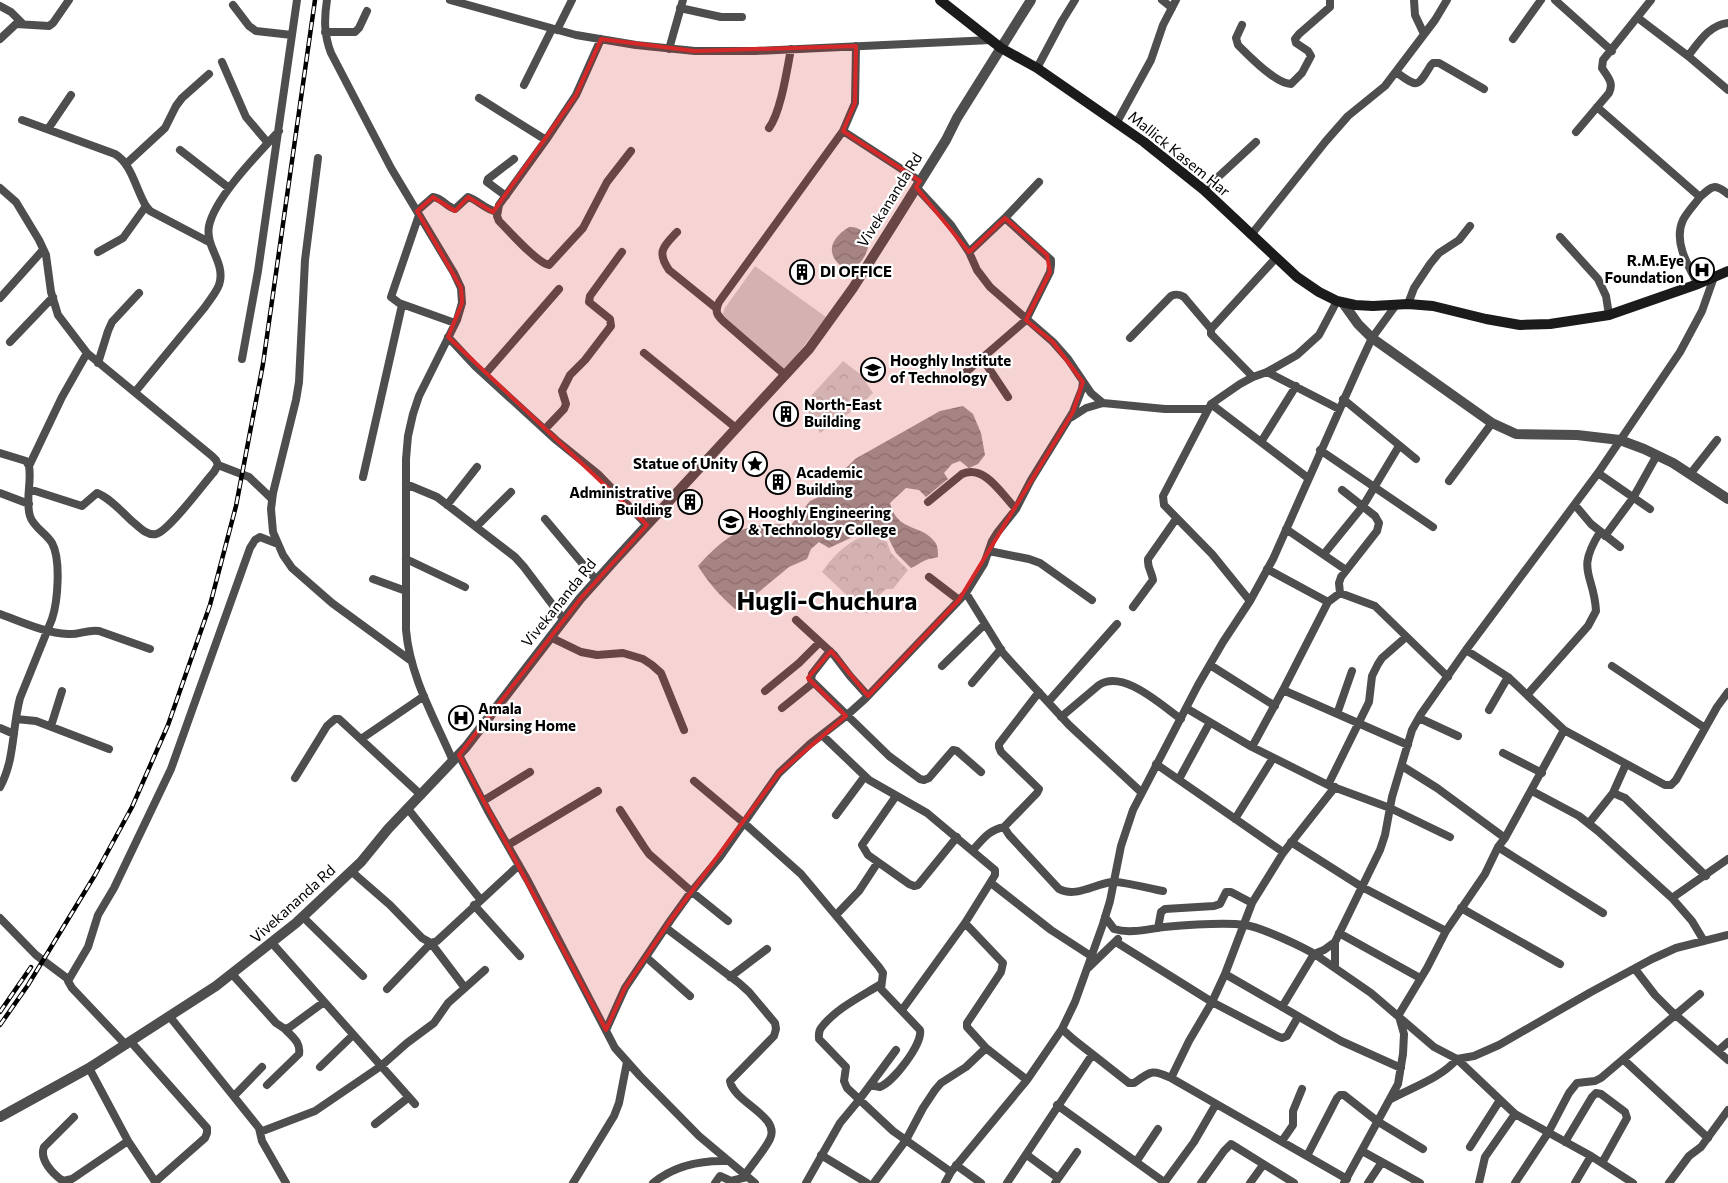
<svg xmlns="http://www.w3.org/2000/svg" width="1728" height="1183" font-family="Commissioner,sans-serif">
  <defs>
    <pattern id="forest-crowns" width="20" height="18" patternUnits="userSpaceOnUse" patternTransform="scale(1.25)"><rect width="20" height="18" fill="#d5d5d5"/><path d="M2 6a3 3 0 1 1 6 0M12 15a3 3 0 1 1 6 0" fill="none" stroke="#b5b5b5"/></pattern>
    <pattern id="water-waves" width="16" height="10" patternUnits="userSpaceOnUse" patternTransform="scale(1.25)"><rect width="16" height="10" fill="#9c9c9c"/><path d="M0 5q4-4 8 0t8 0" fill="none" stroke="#7d7d7d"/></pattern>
  </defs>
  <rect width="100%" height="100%" fill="#fff"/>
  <path fill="url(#forest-crowns)" d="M843 361 860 374 873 393 851 412 820 433 808 412 817 405 811 396Z
    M873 532 887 542 891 553 908 570 893 589H886L875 599 867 614 822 572C837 551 849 541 873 532Z"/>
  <path fill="#d5d5d5" d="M755 266 826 317 784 372 722 316 725 308Z"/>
  <path fill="url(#water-waves)" d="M849 227C858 226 865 232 870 240 868 252 861 268 847 270 825 257 828 240 849 227Z
    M963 406 973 414 981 433 985 455 978 464 969 468 960 461 952 464 944 473 948 479 926 497 919 490 906 488 890 503C897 532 921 524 934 541 938 545 938 551 938 557 933 559 930 558 926 560 921 562 916 566 911 568L896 553 889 539 874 527 829 548 819 542 811 549 807 559 789 567 749 600 735 609C720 596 708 582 698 566 713 549 733 530 755 526 766 524 780 524 791 525L810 501 827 493 840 474 855 459 940 411Z"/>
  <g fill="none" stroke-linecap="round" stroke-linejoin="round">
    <path stroke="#4e4e4e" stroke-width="8" d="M327 0C324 19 324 35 331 53L391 168 454 273 461 288 462 303 457 320 419 396 413 414 408 436 406 459V630C410 677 435 719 453 761
      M450 0 576 35 636 45 695 51H755L991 40
      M1162 0 1172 8
      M1414 0 1415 15 1424 34
      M1555 0 1612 51
      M233 5 249 26 256 31 292 35
      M0 6 11 12 23 24
      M680 8 721 17H742
      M1638 18 1688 56 1728 90
      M1242 25 1236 38 1238 45C1249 56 1276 84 1291 84L1302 73 1311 56 1308 51 1296 43 1295 39 1299 34 1330 7V0
      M557 30 572 0
      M325 32H355L359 28 367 11
      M0 39 16 24 49 26 53 23 69 0
      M601 39 576 95 546 140 499 205 497 216 499 221C509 231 537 263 549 265L583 228 607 182 631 151
      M1513 39 1541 0
      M669 49 683 0
      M1688 56C1700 41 1708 26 1728 23
      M222 62 246 117 268 143
      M1037 68 1062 21 1075 0
      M1396 72C1418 88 1417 88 1431 65L1433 63H1439L1484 89
      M524 85 552 29
      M479 98 546 140
      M1597 107 1700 197C1695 204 1687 212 1683 220 1673 241 1688 266 1698 284
      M22 120 115 154C132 164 136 190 146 206L150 211 209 242
      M1117 122 1151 60 1163 25 1176 0
      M769 128C781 112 787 69 791 49
      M48 129 71 95
      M843 131 920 181
      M1576 132 1609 93C1614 83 1608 77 1602 68L1603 60 1651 0
      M180 150 229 188
      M318 158 305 260 299 382 296 400 273 493 271 509 273 532 283 555 292 568 332 603 410 660
      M126 164 165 128 176 106 182 98 209 74
      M916 187 951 225 969 252 977 270 990 287 1053 342 1068 359 1091 393 1103 403
      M0 188 16 202 39 240 46 255 51 292 58 315 87 353 212 456 216 460 218 465 214 472C204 483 168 532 156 534 147 536 139 527 133 522 122 512 110 498 97 493L82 506 29 489
      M1204 190 1256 142
      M506 196 487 182 488 179 514 159
      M1700 197C1712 186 1714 183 1728 194
      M417 211 433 197C442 198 447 207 455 209L468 197C478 200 484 209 497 212
      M419 215 391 297 399 303 455 323
      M677 232C664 246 656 251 669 270L716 308
      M1251 235 1326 141 1348 116 1385 86 1435 20 1447 0
      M1560 237 1598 279 1606 296 1609 315
      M98 252 123 238 146 206
      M969 252 1005 218 1039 182
      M0 298 43 250
      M1408 304 1414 288 1430 264 1439 253 1459 240 1470 226
      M448 337 475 366 556 440 598 474 647 525
      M1130 338 1171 296C1176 294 1179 294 1184 297L1211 329
      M10 342 53 297
      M644 353 736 428
      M982 358 1008 397
      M242 359 258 271 297 0
      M98 363 108 331 112 322 139 293
      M1267 372 1339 409
      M485 374 559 289
      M784 374 723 321C716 314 715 311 719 302L843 131 855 103 856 46
      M1253 377 1211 334V329L1275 259
      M958 379 1026 320 1050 272 1051 265V260L1005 218
      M135 392 205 307C210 299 219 290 220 281 224 261 205 246 209 226 215 197 259 153 279 131
      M1343 399 1416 459
      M1211 404 1308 478
      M1072 417 1086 408 1103 403 1165 409H1208
      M545 429 564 409 566 404 562 391 570 375 585 360 611 326 610 319 589 302 590 296 622 252
      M1261 442 1296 386
      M1320 450 1433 527
      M0 453 26 461 29 466C32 482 25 500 30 516 33 527 46 533 52 543 61 559 58 601 52 619L20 698C12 728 15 760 0 787
      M218 465 249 477 272 499
      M29 466 62 397 87 353
      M1598 473 1650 509
      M1691 473 1717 440
      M363 477 402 305
      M1449 481 1492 423
      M406 484 437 497 515 557 524 567 564 620
      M0 493 29 504
      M928 502 962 474C985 464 1002 495 1016 509
      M447 505 477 467
      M1575 505 1591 524 1620 547
      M545 519 597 581
      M476 527 511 492
      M1286 529 1346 570
      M1605 536 1633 498 1657 455
      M989 551 1029 559 1040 563 1092 600
      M1324 554 1363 506 1399 446
      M406 559 465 587
      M1267 569 1328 602
      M929 577 959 600
      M373 579 406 591
      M966 593 1003 653 1011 662 1069 725 1141 792
      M1340 593 1339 583 1341 577 1377 531 1379 523 1375 516 1342 490
      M1250 601 1212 554 1164 505 1163 496 1211 404 1240 384 1253 377 1267 372 1297 355 1319 335 1337 301
      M1133 607 1153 580C1152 572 1147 568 1148 559L1176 519
      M0 614C22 622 45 633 68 634 79 635 88 629 99 631L150 649
      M796 620 834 655 850 676 868 696
      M550 637 581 652 597 655 623 653 643 659 652 665 661 673 684 730
      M1466 650 1508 677 1564 730 1665 785H1671L1676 780 1717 707 1728 692
      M830 651 812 674 811 680 889 756 920 779 924 780 929 778 953 750 957 751 981 772
      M1210 665 1275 706
      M942 666 985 624
      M1612 666 1705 728
      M972 683 1001 649
      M1283 690 1408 745
      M765 691 799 663 820 642
      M1039 692 999 744V747L1001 752 1039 789 1037 793 1004 827 1009 835 1059 889C1075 898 1095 884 1112 882 1123 881 1150 889 1163 891
      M1527 695 1588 626 1596 611C1594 573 1575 572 1600 532
      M1048 702 1117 624
      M782 708 813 683
      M1186 708 1252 747 1328 785 1390 808 1450 837
      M1489 710 1508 677
      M1337 714 1352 671
      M1061 717 1099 685C1123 669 1161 705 1181 719
      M1419 718 1458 736
      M16 719 36 721 109 749
      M51 726 62 691
      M0 728 14 734
      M822 735 869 780 927 813 995 870V875L965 923 902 1010
      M361 739 424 696
      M1252 747 1283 690 1328 602 1340 593 1375 606 1448 677
      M1503 753 1542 773
      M459 755 488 811 528 881 615 1048 640 1076 699 1136 755 1183
      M1156 764 1283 852
      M1402 766 1437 788 1505 838
      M295 778 327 726 335 719H339L421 795
      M1179 779 1210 722
      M694 781 744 823 801 874 879 967 883 973 881 989 920 1030C923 1044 893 1082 880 1087L870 1085
      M1328 785 1369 702 1372 676 1378 664 1382 658 1406 637
      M1532 791 1579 816 1598 831 1672 898 1692 921 1704 941
      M1613 793 1625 798 1706 876
      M896 796 862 845 868 855 909 884 914 886 918 885 957 837
      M483 801 530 772
      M408 809 480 899
      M620 810 644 847 649 854 692 892 728 921
      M836 815 865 776
      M1235 819 1273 758
      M1589 823 1613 793 1626 764
      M1291 842 1362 887 1446 931
      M508 845 598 791
      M1498 847 1603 913
      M973 850C983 839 989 830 1004 827
      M351 871 390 905 422 938 431 943 437 941 519 865
      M991 883 1051 930 1091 956
      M1672 898 1728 859
      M474 905 520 956
      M1461 908 1560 964
      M836 915 859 891 878 862
      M303 917 363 976
      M1105 917 1114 929C1130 934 1148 929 1164 927 1187 925 1223 922 1245 925 1261 927 1303 947 1316 955L1371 993 1434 1047 1457 1059 1474 1056 1499 1045 1591 992 1652 959 1676 948 1728 935
      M0 918 36 955 68 979
      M965 923 1003 963 1001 972 967 1023V1027L986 1048 1027 1080
      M666 928 739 983 749 992 775 1023 776 1029 774 1036 730 1081C734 1103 781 1116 770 1139 764 1151 753 1163 745 1175
      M1158 928 1161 912 1165 909 1214 906 1220 904 1226 892H1231L1252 903
      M1339 933 1420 978
      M1116 942 1212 1002 1277 1036 1282 1038 1287 1036 1298 1017
      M272 943 415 1104
      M646 957 690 996
      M1088 968 1118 939
      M1335 968V942L1380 850 1385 835 1392 797 1412 730 1421 714 1466 650 1598 473 1680 352 1702 311 1714 277
      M1635 969 1655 995 1671 1011 1728 1060
      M232 974 276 1023 285 1029 290 1027 324 1002
      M1225 974 1341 1041 1401 1068
      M730 977 767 949
      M881 984C862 996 835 1009 821 1028 818 1032 819 1035 819 1039L846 1067 844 1081 847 1088 893 1131 951 1172
      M387 989 431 943 465 988
      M1282 1007 1314 954 1324 950 1335 942
      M1398 1016 1427 968 1446 931 1485 874 1498 847 1505 838 1564 730
      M170 1017 259 1128 262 1141 286 1183
      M1062 1029 1073 1039 1129 1083H1134C1151 1071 1152 1069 1171 1078L1347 1179
      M606 1030 625 988 670 921 688 896 720 857 779 773 810 744 846 716 865 699 966 593 984 564 992 541 997 533 1016 509 1031 480 1073 412 1082 389 1083 382
      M131 1042 207 1128V1133L205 1138 155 1182
      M126 1045 72 988 68 981 88 947 98 915 114 888 171 769 250 548 255 540 260 537 278 544
      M1718 1051 1728 1042
      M1624 1060 1708 1138
      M320 1067 353 1035
      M89 1068 128 1141 156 1183
      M1171 1078 1189 1041 1212 1002 1225 974 1252 903 1283 853 1335 787
      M267 1085 299 1054C301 1042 292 1037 285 1029
      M234 1096 262 1067
      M1391 1099C1413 1087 1441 1078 1457 1059L1515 1114 1591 1156 1633 1183
      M1057 1105 1164 1182
      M74 1117 44 1147C39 1160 53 1174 63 1181L72 1179 128 1141
      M375 1124 409 1097
      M260 1132 315 1111 381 1066 407 1043 434 1023 448 1003 485 970
      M1282 1141 1293 1125V1111L1302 1089
      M1565 1142 1592 1097 1596 1093 1601 1094 1625 1112 1627 1118 1602 1163
      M1470 1147 1500 1100
      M1362 1151 1420 1183
      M821 1155 867 1183
      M1027 1155 1058 1178
      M1307 1156 1337 1098 1340 1095H1344L1377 1121 1423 1149
      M1136 1162 1158 1129
      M956 1165 981 1183
      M573 1183 614 1116 619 1103 627 1062
      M653 1183C675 1165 701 1160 728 1161
      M715 1183 720 1176 731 1181 747 1177
      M806 1183 840 1123 859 1100 896 1050
      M874 1183 906 1140 923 1108 935 1090 941 1083 966 1067 986 1048
      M945 1183 951 1172 1027 1080 1062 1029 1075 1002 1103 924 1110 901 1121 846 1133 810 1198 685 1223 642 1250 601 1273 559 1359 366 1372 338 1396 305
      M1007 1183 1092 1055
      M1055 1183 1077 1152
      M1164 1183 1194 1142 1216 1104
      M1201 1183 1224 1151 1231 1144 1294 1183
      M1250 1183 1263 1165
      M1344 1183 1398 1084 1403 1054 1404 1034 1400 1020
      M1368 1183 1382 1162
      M1479 1183 1485 1157 1515 1114
      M1515 1183 1548 1133 1569 1093 1577 1083 1595 1081 1601 1078 1700 994
      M1575 1183 1591 1156
      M1669 1183 1689 1156 1701 1147 1728 1110"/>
    <path stroke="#4e4e4e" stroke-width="10" d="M1343 303 1358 324 1372 338 1492 423 1516 434 1577 435 1620 440 1644 449 1673 463 1728 499
      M0 1117 89 1068 216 986 296 923 361 862 388 829 466 747 580 599 614 561 809 349 853 288 891 228 946 140 957 118 1031 0"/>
    <path stroke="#1b1b1b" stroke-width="10" d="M940 0 1001 48 1037 68 1144 142 1204 190 1297 277 1319 292 1337 301 1355 305 1373 306 1408 304 1433 306 1486 319 1520 325 1550 324 1609 315 1698 284 1728 271"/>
    <defs>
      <path id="rail" d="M0 1012 31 967
        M0 1025 28 985 95 875 132 807 168 725 210 605 236 506 263 364 315 0"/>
    </defs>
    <use href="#rail" stroke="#000" stroke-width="4.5"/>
    <use href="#rail" stroke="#fff" stroke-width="2.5" stroke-dasharray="8" stroke-linecap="butt"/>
  </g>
  <path fill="#d62828" fill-opacity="0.2" stroke="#d62828" stroke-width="4" stroke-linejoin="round" d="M601 39 695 51 856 46 855 103 843 131 920 181 916 187 969 252 1005 218 1047 255 1050 272 1026 320 1053 342 1083 382 1073 412 959 600 868 696 831 651 808 678 846 716 779 773 670 921 625 988 606 1030 459 755 580 599 647 525 448 337 462 303 461 288 417 211 433 197 455 211 468 197 493 212 576 95Z"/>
  <defs>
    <symbol id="hospital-ring" viewBox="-11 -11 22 22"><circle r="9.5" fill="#fff" stroke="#000" stroke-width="1.5"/><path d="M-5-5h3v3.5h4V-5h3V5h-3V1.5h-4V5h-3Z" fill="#000"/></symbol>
    <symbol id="building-ring" viewBox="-11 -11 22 22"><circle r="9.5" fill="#fff" stroke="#000" stroke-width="1.5"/><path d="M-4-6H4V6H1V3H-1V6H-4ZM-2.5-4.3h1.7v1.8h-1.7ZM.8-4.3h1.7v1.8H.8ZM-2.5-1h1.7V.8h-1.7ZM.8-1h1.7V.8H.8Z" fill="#000"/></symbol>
    <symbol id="university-ring" viewBox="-11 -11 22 22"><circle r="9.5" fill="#fff" stroke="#000" stroke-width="1.5"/><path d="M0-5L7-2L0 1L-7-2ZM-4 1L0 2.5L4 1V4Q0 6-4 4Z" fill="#000"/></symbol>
    <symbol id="sight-ring" viewBox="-11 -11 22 22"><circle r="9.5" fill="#fff" stroke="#000" stroke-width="1.5"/><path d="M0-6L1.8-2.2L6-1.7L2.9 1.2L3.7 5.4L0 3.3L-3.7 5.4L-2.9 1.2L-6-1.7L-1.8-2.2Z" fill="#000"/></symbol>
  </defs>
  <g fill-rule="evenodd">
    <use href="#hospital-ring" x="1688" y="256" width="28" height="28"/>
    <use href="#building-ring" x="788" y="258" width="28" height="28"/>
    <use href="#university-ring" x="859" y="356" width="28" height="28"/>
    <use href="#building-ring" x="772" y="400" width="28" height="28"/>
    <use href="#sight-ring" x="741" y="450" width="28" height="28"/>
    <use href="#building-ring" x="764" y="468" width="28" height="28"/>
    <use href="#building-ring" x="676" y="488" width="28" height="28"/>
    <use href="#university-ring" x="717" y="508" width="28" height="28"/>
    <use href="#hospital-ring" x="447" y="704" width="28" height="28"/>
  </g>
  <g text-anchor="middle" stroke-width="4.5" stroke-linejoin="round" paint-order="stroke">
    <g font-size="15" fill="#000" stroke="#fff">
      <text transform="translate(1179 154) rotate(39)" y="5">Mallick Kasem Har</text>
      <text transform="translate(890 200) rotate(-58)" y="5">Vivekananda Rd</text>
      <text transform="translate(559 603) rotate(-51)" y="5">Vivekananda Rd</text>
      <text transform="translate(293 904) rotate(-42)" y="5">Vivekananda Rd</text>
    </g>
    <g font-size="15" font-weight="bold" fill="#000" stroke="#fff" text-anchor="start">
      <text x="1684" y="266" text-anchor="end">R.M.Eye<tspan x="1684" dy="17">Foundation</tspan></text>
      <text x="820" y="277">DI OFFICE</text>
      <text x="890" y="366">Hooghly Institute<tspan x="890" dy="17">of Technology</tspan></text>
      <text x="804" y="410">North-East<tspan x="804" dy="17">Building</tspan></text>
      <text x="738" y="469" text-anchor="end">Statue of Unity</text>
      <text x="796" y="478">Academic<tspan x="796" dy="17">Building</tspan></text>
      <text x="672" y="498" text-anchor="end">Administrative<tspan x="672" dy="17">Building</tspan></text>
      <text x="748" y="518">Hooghly Engineering<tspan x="748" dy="17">&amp; Technology College</tspan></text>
      <text x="478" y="714">Amala<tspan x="478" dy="17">Nursing Home</tspan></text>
    </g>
    <g font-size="25" font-weight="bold" fill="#000" stroke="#fff">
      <text x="827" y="610">Hugli-Chuchura</text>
    </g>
  </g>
</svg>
